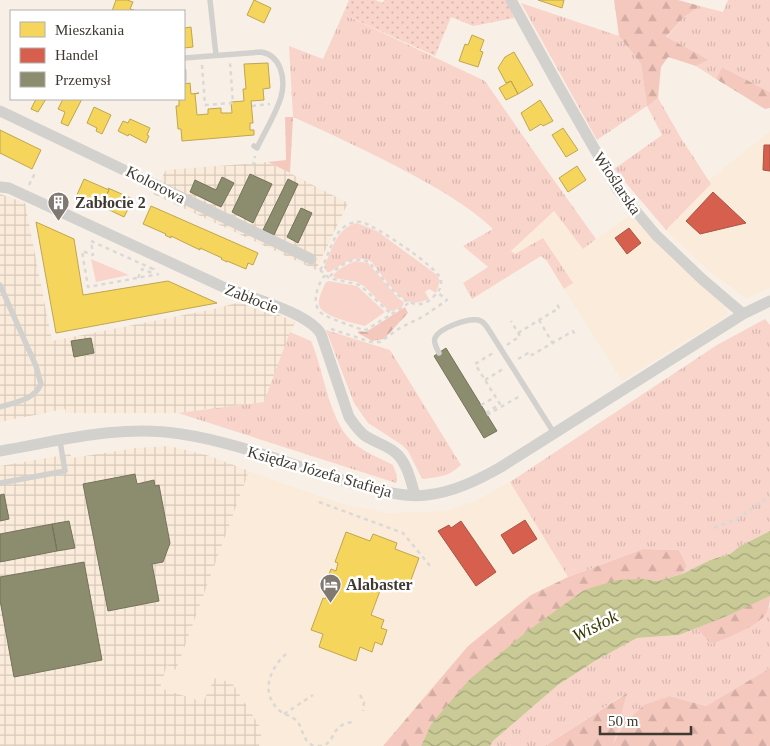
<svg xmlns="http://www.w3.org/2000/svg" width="770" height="746" font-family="'Times New Roman',serif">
  <defs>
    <pattern id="industrial-grid" width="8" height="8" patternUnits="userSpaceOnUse" patternTransform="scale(1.25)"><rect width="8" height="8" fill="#fbebda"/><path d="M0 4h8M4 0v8" fill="none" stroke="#d8cabc"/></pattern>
    <pattern id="grass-tufts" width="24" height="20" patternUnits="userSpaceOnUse" patternTransform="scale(1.25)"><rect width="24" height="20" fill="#f9d4cb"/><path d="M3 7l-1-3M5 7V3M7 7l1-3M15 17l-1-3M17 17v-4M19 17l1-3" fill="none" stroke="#d6b7af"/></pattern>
    <pattern id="forest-firs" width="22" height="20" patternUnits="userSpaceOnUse" patternTransform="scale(1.25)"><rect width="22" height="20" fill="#f5c8bd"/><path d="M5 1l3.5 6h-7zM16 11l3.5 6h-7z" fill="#d3ada3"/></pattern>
    <pattern id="garden-dots" width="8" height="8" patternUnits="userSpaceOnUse" patternTransform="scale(1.25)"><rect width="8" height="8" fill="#f9d4cb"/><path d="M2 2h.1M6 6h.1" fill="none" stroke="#d6b7af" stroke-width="1.8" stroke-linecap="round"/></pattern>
    <pattern id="water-waves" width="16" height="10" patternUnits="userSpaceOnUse" patternTransform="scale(1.25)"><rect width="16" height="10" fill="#caca96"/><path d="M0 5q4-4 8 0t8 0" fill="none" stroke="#a5a57b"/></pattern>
  </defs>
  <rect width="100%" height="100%" fill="#f8f0e7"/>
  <path fill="#fbebda" d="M770 131V288L746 299 708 270 666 230 711 184 708 181Z
    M554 211 583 249 631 214 650 236 675 262 723 303 729 315 622 381 564 289 573 283 543 239 515 255 511 251Z
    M249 471 339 503 387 513 445 511 473 502 510 482 568 577 531 595 468 646 383 746H259L262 730 204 703 160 688 167 665 176 669Z"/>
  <path fill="url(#industrial-grid)" d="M268 162 348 203 316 270 153 194 166 170Z
    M0 194 25 203 52 341 214 309 244 301 253 303 295 322 264 402 178 413H66L65 409 0 422Z
    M169 446 210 456 249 471 176 670 167 665 160 688 203 702 215 678 232 683 262 730 259 746H0V466L70 454 72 458 136 448Z"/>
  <path fill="url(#grass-tufts)" d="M728 0H770V92L722 67 716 79 696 66 709 60 666 38 683 18 700 6 723 12Z
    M521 3 619 36 641 64 647 105 658 98 681 138 711 184 666 230 614 169 662 135 647 106 597 140Z
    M343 14 485 81 541 162 596 239 583 249 554 211 511 251 515 254 543 238 573 283 564 289 547 261 541 256 472 299 463 283 488 267 463 246 493 229C469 206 440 190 411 174 372 153 333 135 293 117L289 46 323 59Z
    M357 223 377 231 437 275 440 281 436 293 429 289 425 292 429 299C423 301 417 304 410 302 398 299 380 273 372 262 357 253 343 263 330 272H327L324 267C332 250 336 228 357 223Z
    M765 319 770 325V531L740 546 730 554 710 560 682 574 687 566 679 550 643 549 568 577 510 482 717 345Z
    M326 330 390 350 461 465C448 477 439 477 422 479L408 451 402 445 368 423 354 403Z
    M290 332 311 341C324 370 329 424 355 444 366 453 380 458 393 465L397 476 396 483 178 413 264 402Z
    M770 606V668L706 706 670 696 624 724 612 746 626 693 545 746H490L493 741 558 685 595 661 637 638 679 635 696 628 711 644 761 620Z"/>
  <path fill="url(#forest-firs)" d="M614 0H678L700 6 683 18 666 37 709 60 696 66 668 57 661 67 658 98 647 106 641 64 619 36Z
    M722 67 770 92V108L765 109 716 79Z
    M285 117H293L290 173 268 162 286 160Z
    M405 307 408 313 384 339 372 341 358 333V331L366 332Z
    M643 549 679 550 687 566 682 574 658 581 642 579 584 590 563 606 431 724 421 746H383L468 646 531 595 568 577Z
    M770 596C770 605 768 614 760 620 748 630 726 638 711 644L696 628Z
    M770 668V746H545L627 693 613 744 624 724 644 705 670 696 706 706Z"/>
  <path fill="#f9d4cb" d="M91 259 129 275 96 282Z
    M356 261 368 263 399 299 404 302 403 306 393 311H389L364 286 357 282 335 278 333 275C340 268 347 264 356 261Z
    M329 281 357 286 385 312 365 326C354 323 322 317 319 305 318 298 323 288 326 282Z"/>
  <path fill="url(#garden-dots)" d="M349 0H375L383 3 384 0H506L514 18 473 26 451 17 435 56 343 14Z"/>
  <path fill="url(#water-waves)" d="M770 531V596L727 616 679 635 637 638 595 661 558 685 493 741 490 746H421L431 724 469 680 525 633 584 590 617 580 642 579 658 581 682 574 710 560 730 554 740 546Z"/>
  <path fill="#f6d55c" stroke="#bfa64f" d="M116 0H127L133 2 130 9 134 10 133 11H112Z
    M254 0 271 8 264 23 247 15Z
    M538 0H564L562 8Z
    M191 27 193 47 184 48V28Z
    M472 35 484 40 480 51 483 52 478 67 459 61 465 44 468 45Z
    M514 52 533 85 518 94 511 81 506 83 498 68 505 57Z
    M268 63 270 88 263 89 264 100 251 101 253 123H250V130H254V135L182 141 181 129H178L176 106H179V99H184V84L190 83 191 94 199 93 195 94 197 115 208 114V109L221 108V113H232L231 102 244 101 243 89H246L244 64Z
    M511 81 518 94 506 100 499 88Z
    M36 99H46L38 112 31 109Z
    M63 99H82L68 126 61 123 65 112 58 109Z
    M540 100 553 121 543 126 541 124 530 131 521 113Z
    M94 107 111 115 102 134 96 131 97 128 87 123Z
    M130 119 150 128 147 135 149 136 146 143 129 134 128 136 118 131 123 121 128 123Z
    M563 128 578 150 566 157 552 135Z
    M0 130 41 150 32 169 0 153Z
    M577 166 586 180 568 192 559 178Z
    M84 179 109 190 100 208 76 197Z
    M108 188 133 199 124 217 101 206 109 190Z
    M151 206 258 253 253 265 248 263 246 269 227 261V262L221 259 222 258 200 248V250L171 236V238L165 235 166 234 143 224Z
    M36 222 74 239 83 295 168 281 217 303 56 333Z
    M346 532 370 541 373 534 397 543 395 549 419 558 408 588 384 580 371 615 384 620 381 628 387 630 382 645 375 642 372 652 360 647 356 661 319 647 323 634 311 630 323 598 325 599 328 591 323 590 331 569 336 571 338 563 335 562Z"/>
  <path fill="#d6604d" stroke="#a95445" d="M764 145H770V171L763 170Z
    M713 192 746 223 700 234 686 221Z
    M629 228 641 243 627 254 615 238Z
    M525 520 537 539 513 554 501 535Z
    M461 521 496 572 476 586 438 531 449 525 451 528Z"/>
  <path fill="#8c8c6e" stroke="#75735c" d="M250 174 272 184 253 223 232 212Z
    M222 177 234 183 221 207 190 192 195 180 216 190Z
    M288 179 298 184 274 235 263 230Z
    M301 208 312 213 298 243 287 237Z
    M91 338 94 353 74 357 71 341Z
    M446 348 497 431 484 438 434 356Z
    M135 474 137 484 154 480 155 486 159 485 170 543 163 562 152 564 159 601 108 611 83 484Z
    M4 494 9 519 0 521V495Z
    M69 521 75 548 57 551 52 524Z
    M52 524 57 551 0 562V534Z
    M84 562 102 660 14 677 0 600V577Z"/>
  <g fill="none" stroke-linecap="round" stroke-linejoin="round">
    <path stroke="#dbd9d6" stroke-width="2.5" stroke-dasharray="4 4" stroke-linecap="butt" d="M202 65 205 105 233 103 230 62
      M252 106 270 104
      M253 166 255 156
      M29 185 35 173
      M153 269 91 241 93 255 82 251 88 287 159 274
      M320 270C330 256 331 234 347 225 351 223 356 221 361 222 375 225 437 267 441 279 442 286 439 292 434 296 410 322 384 279 370 263 356 254 337 265 329 278
      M320 270 329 278 360 285 391 314
      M325 275C318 284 311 301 320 312 324 317 355 327 363 330H366L409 303
      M138 278 142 269 152 273 154 268
      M539 320 552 342
      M331 329 371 342H380L400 328 424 316 447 300 438 293
      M518 333 559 308 557 304
      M507 345 520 336 511 321
      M518 359 530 352 532 355 573 331 575 335
      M485 380 503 369
      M481 405 495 397
      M486 413 500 404 475 364 493 353
      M487 415 520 396
      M319 502 403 533 431 567
      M714 528 739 518 770 496
      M286 654C269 669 260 694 280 711 285 715 292 716 297 721 304 730 303 746 318 746 338 746 327 724 354 722
      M360 695 364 702 363 711
      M284 714 313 695"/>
    <path stroke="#d2d1cd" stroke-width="5.5" d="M210 0 216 55
      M184 58 261 52C281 55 286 79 281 97 276 114 265 131 257 148L254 146
      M184 71V81
      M0 285 36 366 41 384C34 400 16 402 0 407
      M439 353C437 349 433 342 435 338 439 328 468 318 478 320 482 321 485 324 487 327L554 433
      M0 483 65 471 60 441"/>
    <path stroke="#d2d1cd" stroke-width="11" d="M511 0 558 85 618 190 656 235 702 279 743 314
      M0 111 311 259
      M0 187 9 188 221 286C245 296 308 312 321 334L349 417C354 424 358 430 364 435 375 443 389 445 398 455 408 466 411 482 415 495
      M0 451C59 441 121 424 181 434 241 443 298 468 356 484 379 490 403 498 427 495 454 492 478 480 501 467L743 314 770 301"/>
  </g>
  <defs>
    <symbol id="building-pin" viewBox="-11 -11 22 30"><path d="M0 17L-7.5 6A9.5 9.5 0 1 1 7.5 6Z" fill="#807971" stroke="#fff"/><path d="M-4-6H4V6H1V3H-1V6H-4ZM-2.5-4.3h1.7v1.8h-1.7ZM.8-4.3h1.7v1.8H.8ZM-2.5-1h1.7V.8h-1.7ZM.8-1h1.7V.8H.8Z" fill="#fff"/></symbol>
    <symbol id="hotel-pin" viewBox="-11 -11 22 30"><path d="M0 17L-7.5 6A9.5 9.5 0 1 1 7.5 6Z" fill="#807971" stroke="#fff"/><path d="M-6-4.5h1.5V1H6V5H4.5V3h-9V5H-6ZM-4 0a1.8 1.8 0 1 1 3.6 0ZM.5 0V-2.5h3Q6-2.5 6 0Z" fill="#fff"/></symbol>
  </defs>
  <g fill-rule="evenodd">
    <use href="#building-pin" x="46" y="190" width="25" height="34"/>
    <use href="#hotel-pin" x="318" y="572" width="25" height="34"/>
  </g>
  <g text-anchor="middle" stroke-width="5" stroke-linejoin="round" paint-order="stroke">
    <g font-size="16" fill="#3f3931" stroke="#fff">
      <text transform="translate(618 183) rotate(56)" y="6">Wioślarska</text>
      <text transform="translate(156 184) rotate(27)" y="6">Kolorowa</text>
      <text transform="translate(252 298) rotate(21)" y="6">Zabłocie</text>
      <text transform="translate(320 471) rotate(16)" y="6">Księdza Józefa Stafieja</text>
    </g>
    <g font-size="16" font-weight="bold" fill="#3f3931" stroke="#fff" text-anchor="start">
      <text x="75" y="208">Zabłocie 2</text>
      <text x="346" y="590">Alabaster</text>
    </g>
    <g font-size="18" font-style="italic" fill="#383800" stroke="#fff">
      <text transform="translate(595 626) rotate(-27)" y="6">Wisłok</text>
    </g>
  </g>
  <rect x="10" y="10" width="175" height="90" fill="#ffffff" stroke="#b2b0ad"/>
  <rect x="20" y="22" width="25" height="15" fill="#f6d55c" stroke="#b2b0ad"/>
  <text x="55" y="35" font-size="15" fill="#3f3931">Mieszkania</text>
  <rect x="20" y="48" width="25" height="15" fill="#d6604d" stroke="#b2b0ad"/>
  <text x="55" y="60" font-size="15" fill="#3f3931">Handel</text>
  <rect x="20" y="72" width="25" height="15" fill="#8c8c6e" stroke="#b2b0ad"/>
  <text x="55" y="85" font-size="15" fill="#3f3931">Przemysł</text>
  <path d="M600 726v8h91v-8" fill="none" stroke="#3f3931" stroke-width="2.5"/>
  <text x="608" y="726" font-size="15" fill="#3f3931" stroke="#ffffff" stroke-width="4" paint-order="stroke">50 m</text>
</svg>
